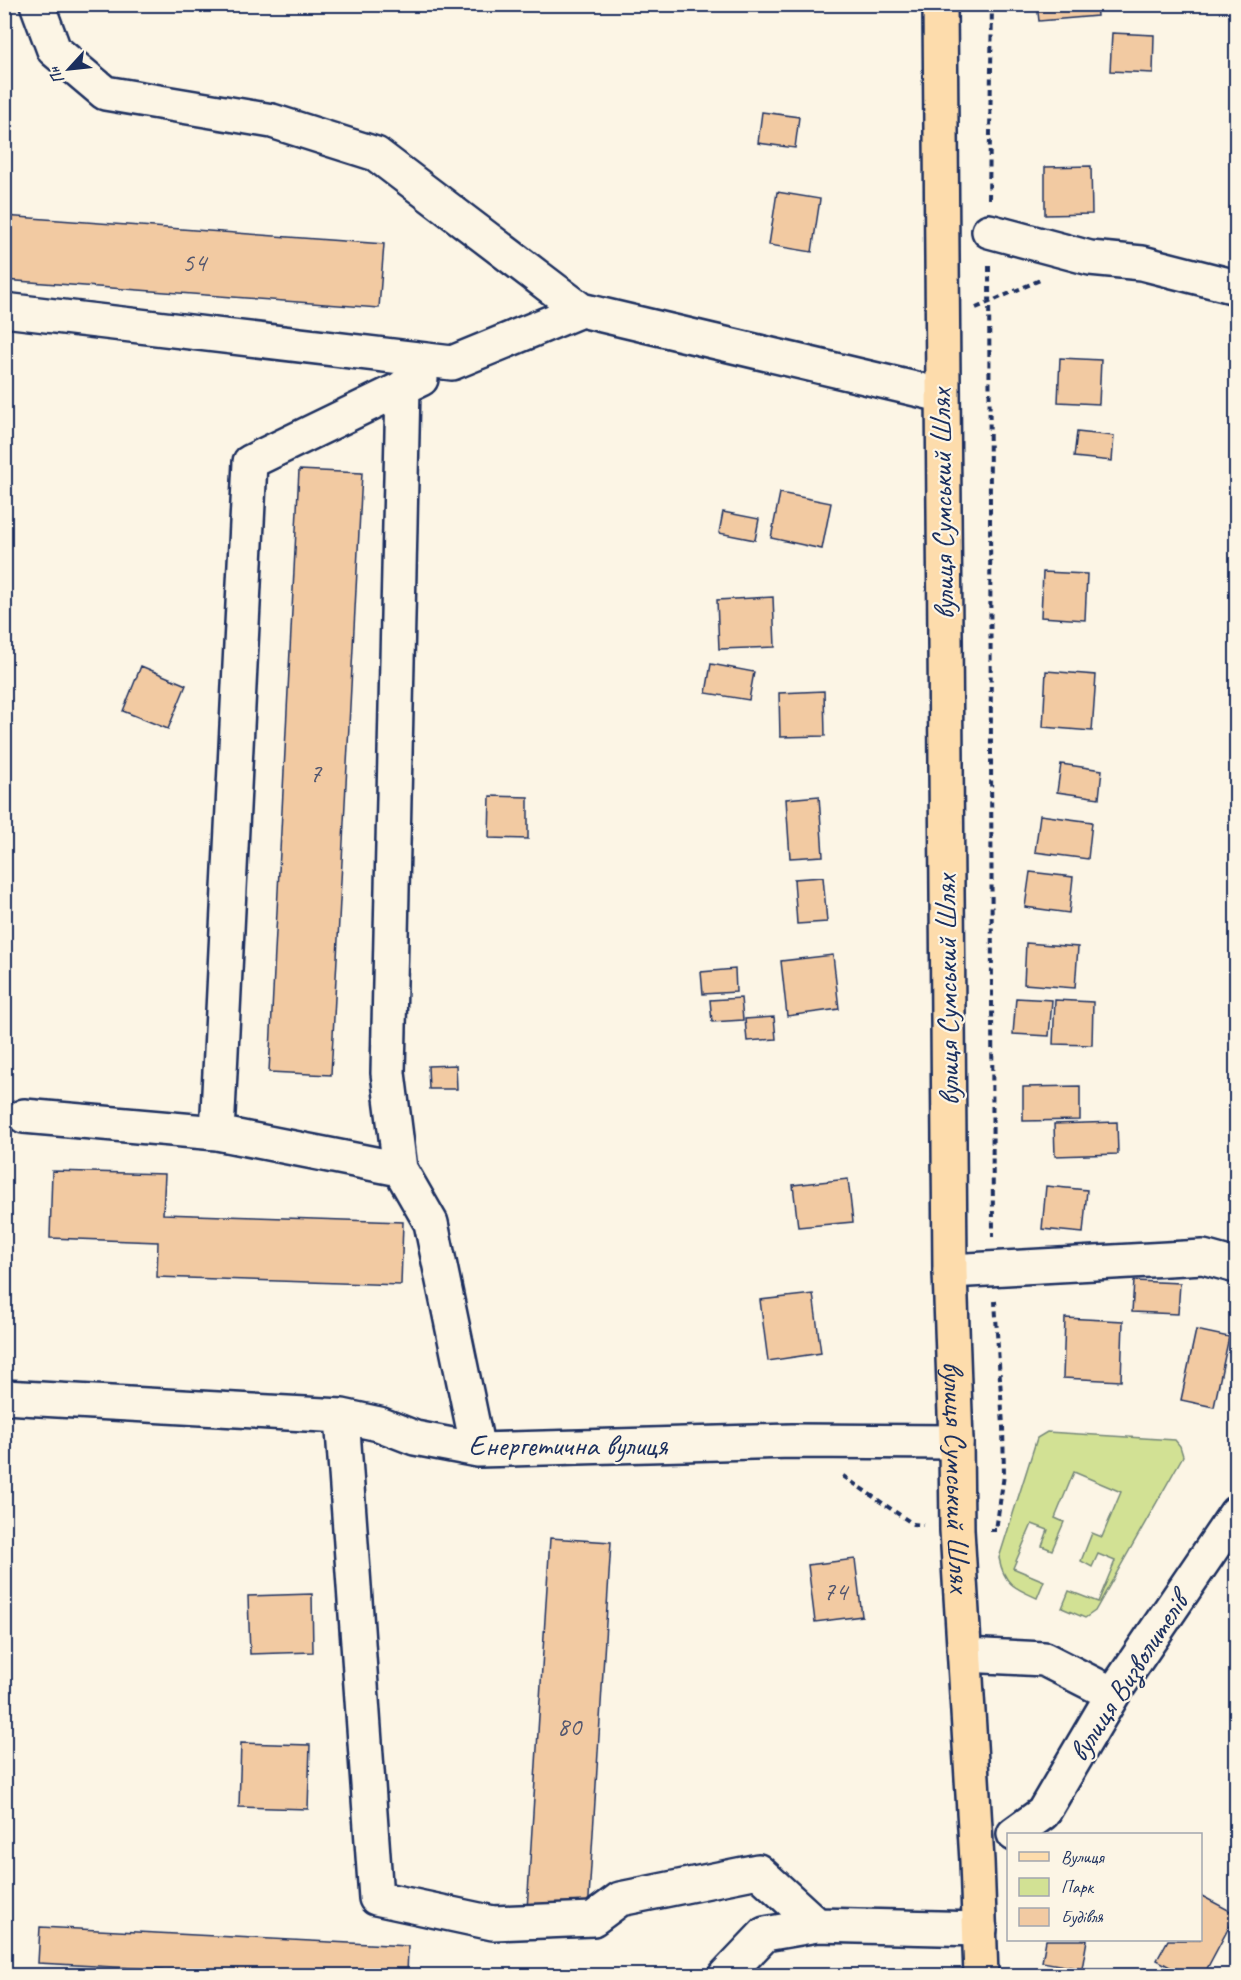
<svg xmlns="http://www.w3.org/2000/svg" width="1241" height="1980" font-family="Caveat,sans-serif">
  <rect width="100%" height="100%" fill="#fcf5e5"/>
  <filter id="ink" filterUnits="userSpaceOnUse"><feTurbulence type="fractalNoise" baseFrequency=".0167" numOctaves="2"/><feDisplacementMap in="SourceGraphic" scale="12" xChannelSelector="R" yChannelSelector="G"/><feConvolveMatrix kernelMatrix="1 2 1 2 8 2 1 2 1" color-interpolation-filters="sRGB"/></filter>
  <g filter="url(#ink)">
    <path fill="#d2e194" stroke="#768879" stroke-width="1.5" d="M1047 1432 1175 1440 1180 1446 1183 1456 1095 1611 1085 1618 1062 1608 1069 1591 1098 1602 1115 1561 1098 1554 1092 1567 1081 1561 1092 1533 1102 1537 1121 1492 1074 1472 1055 1518 1064 1522 1052 1550 1042 1546 1048 1530 1032 1524 1013 1568 1044 1581 1037 1598C1014 1588 1004 1584 999 1558L1037 1438Z"/>
    <path fill="#f2caa2" stroke="#1b2f5e" stroke-width="1.5" d="M1037 4H1096L1097 16 1039 21Z
      M1112 33 1154 35 1153 73 1110 71Z
      M762 112 799 117 795 148 758 143Z
      M1091 166 1092 214 1045 215V167Z
      M777 192 820 199 812 252 769 245Z
      M4 216 384 244 379 308 4 280Z
      M1060 358 1101 360 1099 404 1058 402Z
      M1077 432 1114 436 1112 461 1074 457Z
      M299 470 362 473 331 1075 269 1072Z
      M780 493 831 503 822 549 771 538Z
      M723 512 759 519 755 540 719 533Z
      M1043 572 1087 574 1085 620 1041 617Z
      M773 597 775 647 719 649 717 600Z
      M711 664 754 672 749 700 706 693Z
      M141 666 186 685 168 729 123 711Z
      M1046 671 1096 675 1092 731 1043 727Z
      M824 691 825 736 780 737 779 693Z
      M1061 764 1102 770 1099 798 1057 792Z
      M490 796 528 797V839L489 838Z
      M819 796 823 856 790 858 786 799Z
      M1040 815 1092 822 1088 859 1035 852Z
      M1030 872 1073 877 1069 913 1025 907Z
      M823 877 827 922 797 924 794 879Z
      M1026 943 1078 947 1075 988 1024 984Z
      M833 955 839 1009 787 1016 781 961Z
      M735 969 736 992 703 994 701 972Z
      M741 998 743 1020 712 1022 710 1000Z
      M1016 998 1052 1000 1049 1036 1013 1034Z
      M1055 1000 1093 1002 1092 1045 1053 1044Z
      M774 1017 776 1039 747 1041 745 1019Z
      M456 1065 457 1089H429L428 1066Z
      M1080 1086V1120L1023 1121V1087Z
      M1117 1122 1118 1154 1055 1156 1054 1124Z
      M52 1171 165 1174 163 1214 403 1222 401 1285 157 1277 158 1242 50 1238Z
      M848 1179 853 1222 798 1227 793 1185Z
      M1046 1186 1087 1190 1083 1233 1042 1229Z
      M1134 1281 1180 1283 1178 1314 1132 1312Z
      M813 1294 821 1353 768 1361 760 1300Z
      M1065 1318 1123 1321 1121 1381 1063 1378Z
      M1196 1330 1229 1337 1214 1407 1181 1400Z
      M550 1538 611 1542 588 1914 527 1910Z
      M855 1559 862 1616 815 1622 808 1565Z
      M312 1594 313 1652 250 1654 248 1596Z
      M241 1743 310 1745 308 1809 239 1807Z
      M1200 1895 1236 1914 1203 1976H1186L1157 1960 1168 1940H1200Z
      M40 1927 408 1946 407 1976H288L38 1963Z
      M1046 1940H1087L1082 1969 1042 1962Z
      M860 1971H893V1976H860Z"/>
    <g fill="none" stroke-linecap="round" stroke-linejoin="round">
      <defs>
        <path id="minor" d="M37 4 54 50 105 93 272 121 376 154 581 310
          M989 231 1090 258 1142 263 1236 287
          M4 310 452 363 581 310 941 395
          M403 387 388 1073 400 1169 431 1223 478 1450
          M24 1116 217 1133 400 1169
          M217 1133 250 462 421 379
          M950 1271 1203 1257 1236 1266
          M4 1397 342 1416 379 1424 415 1438 478 1450 792 1441 956 1442
          M342 1416 376 1898 493 1923 593 1919 620 1899 758 1871 817 1925
          M965 1655 1044 1659 1113 1694
          M1014 1834 1043 1813 1113 1694 1236 1513
          M725 1976 765 1934 817 1925 980 1929"/>
        <g id="major">
          <path id="s1" d="M940 4 950 1271 956 1442 957 1530 977 1861 981 1976"/>
        </g>
      </defs>
      <use href="#minor" stroke="#1b2f5e" stroke-width="38"/>
      <use href="#major" stroke="#1b2f5e" stroke-width="38"/>
      <path stroke="#1b2f5e" stroke-width="4" stroke-dasharray="6 4.5" stroke-linecap="butt" d="M989 199 992 4
        M989 266 993 1237
        M976 308 1040 280
        M843 1476 913 1524 923 1525
        M990 1530H996L1004 1475 1003 1426 995 1301"/>
      <use href="#minor" stroke="#fcf5e5" stroke-width="33"/>
      <use href="#major" stroke="#fddcac" stroke-width="33"/>
    </g>
  </g>
  <g text-anchor="middle" stroke-width="4.5" stroke-linejoin="round" paint-order="stroke">
    <g font-size="27" fill="#51566f">
      <text x="194" y="271">54</text>
      <text x="315" y="782">7</text>
      <text x="835" y="1600">74</text>
      <text x="569" y="1735">80</text>
    </g>
    <g font-size="30" fill="#1b2f5e" stroke="#fcf5e5">
      <text transform="translate(942 504) rotate(-91)" y="10">вулиця Сумський Шлях</text>
      <text transform="translate(947 990) rotate(-91)" y="10">вулиця Сумський Шлях</text>
      <text x="568" y="1455">Енергетична вулиця</text>
      <text dy="10" stroke="none"><textPath href="#s1" startOffset="1473">вулиця Сумський Шлях</textPath></text>
      <text transform="translate(1128 1677) rotate(-57)" y="10">вулиця Визволителів</text>
    </g>
  </g>
  <rect width="1241" height="1980" fill="none" stroke="#fcf5e5" stroke-width="24"/>
  <rect x="12" y="12" width="1217" height="1956" fill="none" stroke="#1b2f5e" stroke-width="2" filter="url(#ink)"/>
  <rect x="1007" y="1833" width="195" height="108" fill="#fcf5e5" stroke="#a2a6af" stroke-width="1.5"/>
  <rect x="1019" y="1852" width="30" height="9" fill="#fddcac" stroke="#a2a6af" stroke-width="1.5"/>
  <text x="1061" y="1863" font-size="18" fill="#1b2f5e">Вулиця</text>
  <rect x="1019" y="1878" width="30" height="18" fill="#d2e194" stroke="#a2a6af" stroke-width="1.5"/>
  <text x="1061" y="1893" font-size="18" fill="#1b2f5e">Парк</text>
  <rect x="1019" y="1908" width="30" height="18" fill="#f2caa2" stroke="#a2a6af" stroke-width="1.5"/>
  <text x="1061" y="1923" font-size="18" fill="#1b2f5e">Будівля</text>
  <g transform="translate(69 69) rotate(243)" stroke="#fcf5e5" stroke-width="4.5" paint-order="stroke">
  <path d="M0-4.5L10 22L0 15L-10 22Z" fill="#1b2f5e"/>
  <text y="-9" font-size="16" font-weight="bold" text-anchor="middle" fill="#1b2f5e">Пн</text>
  </g>
</svg>
